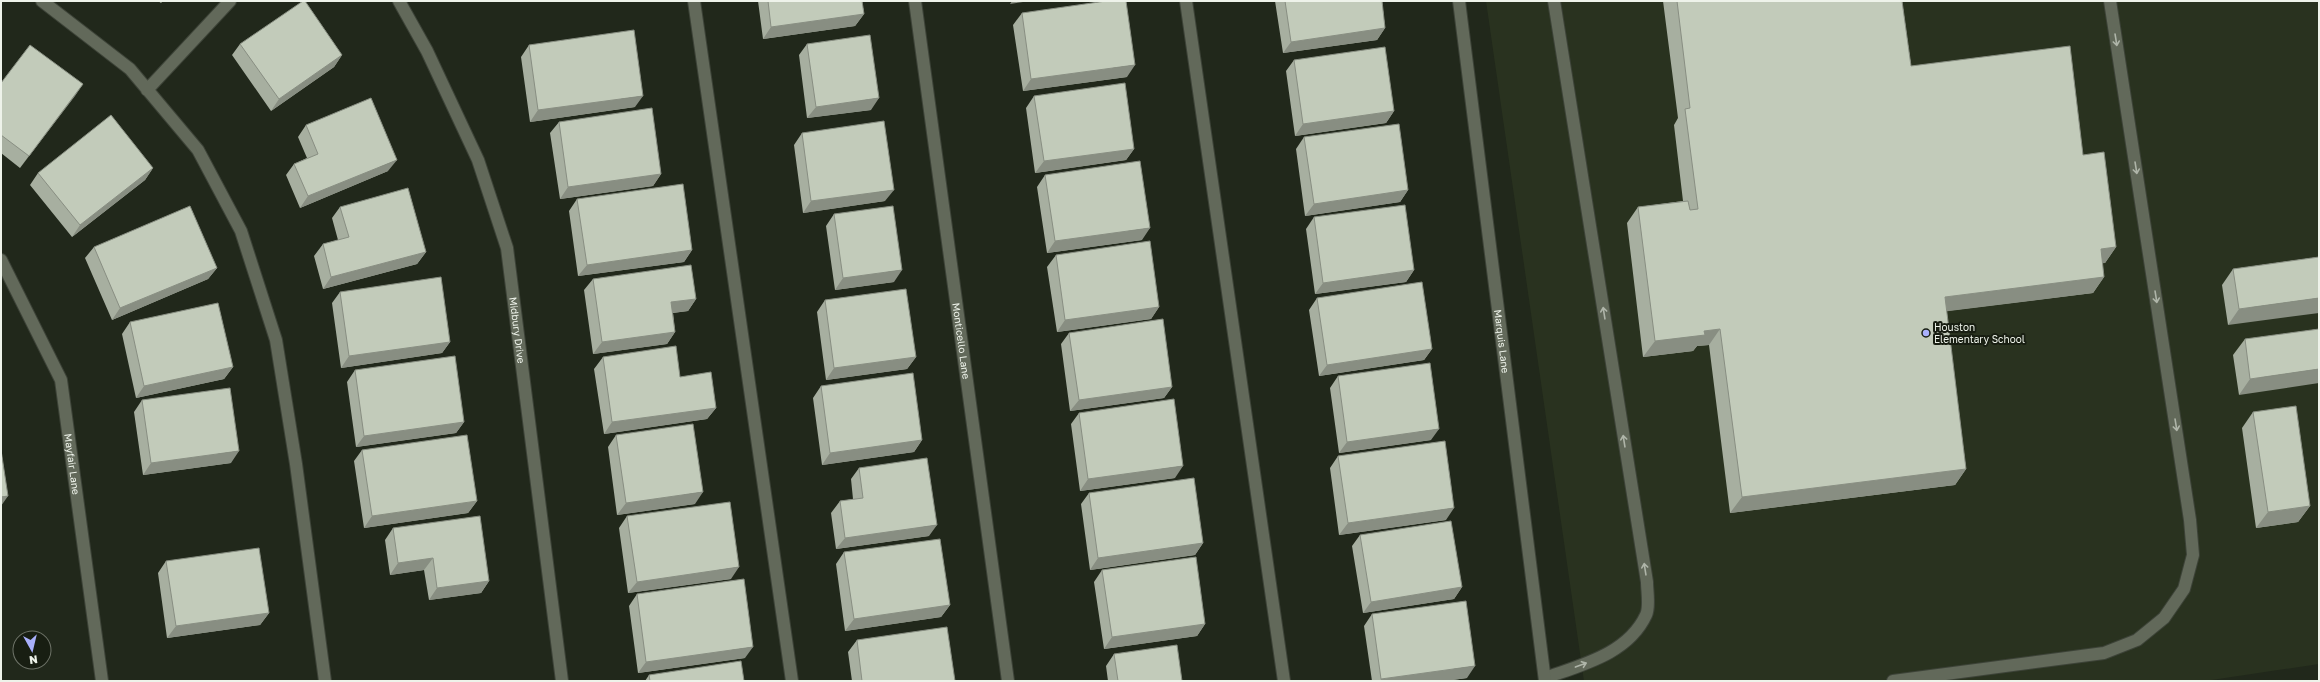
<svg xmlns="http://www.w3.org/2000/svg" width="2320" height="682" font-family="'Golos Text',sans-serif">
  <rect width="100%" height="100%" fill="#21281b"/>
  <path fill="#29321f" d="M1486 1H2319V664L2205 681H1584Z"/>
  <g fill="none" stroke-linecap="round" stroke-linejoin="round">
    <defs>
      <path id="service" d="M42 1 130 69 198 150 241 231 276 340 296 464 325 681
        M694 1 792 681
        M1186 1 1284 681
        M147 90 230 1
        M1545 678C1581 665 1628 654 1646 615 1650 607 1647 591 1647 582L1554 1
        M1893 681 2104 653 2137 640 2164 618 2184 589 2193 555 2190 520 2110 1"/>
      <g id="minor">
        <path id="s1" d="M399 1 427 51 478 160 507 248 562 681"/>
        <path id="s2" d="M915 1 1008 681"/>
        <path id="s3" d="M1459 1 1545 681"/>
        <path id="s4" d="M1 260 61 380 102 681"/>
      </g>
    </defs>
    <use href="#service" stroke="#3d4338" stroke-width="14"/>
    <use href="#minor" stroke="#3d4338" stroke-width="14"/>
    <use href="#service" stroke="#62695a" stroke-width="12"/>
    <use href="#minor" stroke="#62695a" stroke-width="12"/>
  </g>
  <path fill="#a7afa0" d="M158 1H163L161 3Z
    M758 1H862L864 14 855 26 763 39Z
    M1275 1H1382L1385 28 1377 40 1283 53Z
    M1663 1H1902L1911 66 2083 155 2116 247 2105 263H2102L2104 277 2093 293 1946 311 1966 469 1955 485 1730 513 1709 345 1697 346 1693 351 1643 357 1627 223 1638 207 1683 201 1674 125 1678 118Z
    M1022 13 1127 77 1023 91 1013 25Z
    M240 44 342 55 334 67 271 111 232 55Z
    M807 44 871 110 807 118 799 55Z
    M529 45 635 107 530 122 521 57Z
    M1294 60 1394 111 1386 123 1295 136 1286 71Z
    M1 83 83 84 20 168 1 153Z
    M1034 96 1134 149 1126 160 1035 173 1026 108Z
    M559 122 661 174 653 186 560 199 550 133Z
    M306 125 388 171 300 208 286 175 294 164 307 158 298 137Z
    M802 133 885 201 803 213 794 145Z
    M1304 137 1408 190 1400 202 1305 216 1296 149Z
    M153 168 145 180 72 237 30 185 38 173Z
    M1045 175 1142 240 1047 253 1037 187Z
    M577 199 692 250 684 262 578 276 569 211Z
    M340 207 426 252 417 264 323 289 314 256 323 244 338 240 332 218Z
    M834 214 894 282 835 290 826 226Z
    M1314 217 1414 270 1406 282 1315 294 1306 229Z
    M94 247 217 268 208 279 112 320 85 258Z
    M1056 255 1159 307 1151 319 1057 332 1047 267Z
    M2319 257 2228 325 2222 285 2233 269Z
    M593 279 696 299 688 311 673 313 675 332 667 344 593 354 584 290Z
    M340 292 450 342 442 353 341 368 332 303Z
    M1317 298 1432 349 1424 360 1319 376 1309 310Z
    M825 300 916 357 907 369 826 380 817 312Z
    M130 322 233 367 224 379 136 398 122 334Z
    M2319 329 2239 395 2233 355 2245 339Z
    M1069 333 1172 387 1164 398 1070 411 1061 344Z
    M603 357 680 377 716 408 707 419 604 434 594 369Z
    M355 370 464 422 456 433 356 447 347 382Z
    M1338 376 1431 440 1339 453 1330 388Z
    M821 386 922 440 914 452 822 465 813 398Z
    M142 400 231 463 143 475 134 412Z
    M2253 412 2310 506 2298 522 2256 528 2242 428Z
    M1079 413 1175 478 1080 491 1071 424Z
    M616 435 695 504 617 515 608 447Z
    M362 450 477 501 468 513 364 528 354 461Z
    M1338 456 1446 520 1339 535 1330 468Z
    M859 468 929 536 836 549 831 513 840 501 853 499 851 479Z
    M1089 493 1203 543 1195 555 1090 570 1081 504Z
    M627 516 731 579 628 593 619 528Z
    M393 528 489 581 481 593 429 600 424 570 390 575 385 540Z
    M1360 535 1462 587 1454 599 1363 613 1352 546Z
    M844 552 950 605 941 617 845 631 836 564Z
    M166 561 269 613 260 625 167 638 158 573Z
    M1102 570 1205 624 1197 636 1104 649 1094 582Z
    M637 594 745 658 638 673 629 606Z
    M1372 614 1467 678 1445 681H1372L1364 626Z
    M857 640 955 681H852L848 652Z
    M1114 654 1182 681H1108L1106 666Z
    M649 675 744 681H645Z"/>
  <path fill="#888e82" d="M1012 1H1030L1010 4Z
    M864 14 855 26 763 39 771 27Z
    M1385 28 1377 40 1283 53 1291 42Z
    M342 55 334 67 271 111 279 99Z
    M1135 65 1127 77 1023 91 1031 79Z
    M83 84 75 96 20 168Z
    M643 96 635 107 530 122 538 110Z
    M879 98 871 110 807 118 816 107Z
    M1394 111 1386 123 1295 136 1303 124Z
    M1134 149 1126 160 1035 173 1044 161Z
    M397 160 388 171 300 208 308 196Z
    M153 168 145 180 72 237 80 225Z
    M661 174 653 186 560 199 568 187Z
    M894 190 885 201 803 213 811 201Z
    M1408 190 1400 202 1305 216 1314 204Z
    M1150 228 1142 240 1047 253 1055 241Z
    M2116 247 2105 263 2089 265 2101 249Z
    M692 250 684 262 578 276 587 265Z
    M426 252 417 264 323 289 331 277Z
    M217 268 208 279 112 320 120 308Z
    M902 270 894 282 835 290 843 278Z
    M1414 270 1406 282 1315 294 1323 283Z
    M2104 277 2093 293 1933 313 1945 297Z
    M2319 298V313L2228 325 2239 309Z
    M696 299 688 311 663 314 671 302Z
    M1159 307 1151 319 1057 332 1065 320Z
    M1720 329 1709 345 1697 346 1693 351 1643 357 1655 341 1704 331Z
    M675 332 667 344 593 354 602 342Z
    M450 342 442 353 341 368 349 356Z
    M1432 349 1424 360 1319 376 1327 365Z
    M916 357 907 369 826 380 834 368Z
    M233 367 224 379 136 398 144 386Z
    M2319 369V383L2239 395 2250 379Z
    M1172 387 1164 398 1070 411 1079 400Z
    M716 408 707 419 604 434 612 422Z
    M464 422 456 433 356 447 364 436Z
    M1439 429 1431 440 1339 453 1347 442Z
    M922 440 914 452 822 465 830 453Z
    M239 451 231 463 143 475 151 463Z
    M1183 466 1175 478 1080 491 1088 479Z
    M1966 469 1955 485 1730 513 1742 497Z
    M703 492 695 504 617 515 626 503Z
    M8 496 1 506V497Z
    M477 501 468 513 364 528 372 516Z
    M2310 506 2298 522 2256 528 2268 512Z
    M1454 508 1446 520 1339 535 1348 523Z
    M937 525 929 536 836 549 845 538Z
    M1203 543 1195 555 1090 570 1098 558Z
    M433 558 424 570 390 575 398 563Z
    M739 567 731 579 628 593 637 582Z
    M489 581 481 593 429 600 437 588Z
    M1462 587 1454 599 1363 613 1371 602Z
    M950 605 941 617 845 631 854 619Z
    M269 613 260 625 167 638 176 626Z
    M1205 624 1197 636 1104 649 1112 637Z
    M753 647 745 658 638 673 646 662Z
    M1475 666 1467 678 1445 681H1380L1381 679Z"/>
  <path fill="#c2cbba" stroke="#888e82" d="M303 1H305L342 55 279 99 240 44Z
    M768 1H862L864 14 771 27Z
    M1106 1H1126L1135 65 1031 79 1022 13Z
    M1285 1H1382L1385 28 1291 42Z
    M1677 1H1902L1911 66 2070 46 2083 155 2104 152 2116 247 2101 249 2104 277 1945 297 1966 469 1742 497 1720 329 1704 331 1705 335 1655 341 1638 207 1688 201 1690 210 1698 209 1685 109 1690 108Z
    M634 30 643 96 538 110 529 45Z
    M870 35 879 98 816 107 807 44Z
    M30 45 83 84 29 156 1 135V83Z
    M1385 47 1394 111 1303 124 1294 60Z
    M1125 83 1134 149 1044 161 1034 96Z
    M371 98 397 160 308 196 294 164 318 154 306 125Z
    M652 108 661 174 568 187 559 122Z
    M111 115 153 168 80 225 38 173Z
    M884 121 894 190 811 201 802 133Z
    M1399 124 1408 190 1314 204 1304 137Z
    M1140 161 1150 228 1055 241 1045 175Z
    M683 184 692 250 587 265 577 199Z
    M408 188 426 252 331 277 323 244 349 237 340 207Z
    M1405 205 1414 270 1323 283 1314 217Z
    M190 206 217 268 120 308 94 247Z
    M893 206 902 270 843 278 834 214Z
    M1150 241 1159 307 1065 320 1056 255Z
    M2319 257V298L2239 309 2233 269Z
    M691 265 696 299 671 302 675 332 602 342 593 279Z
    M441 277 450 342 349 356 340 292Z
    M1422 282 1432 349 1327 365 1317 298Z
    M906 289 916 357 834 368 825 300Z
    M218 303 233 367 144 386 130 322Z
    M1163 319 1172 387 1079 400 1069 333Z
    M2319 329V369L2250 379 2245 339Z
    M676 346 680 377 711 372 716 408 612 422 603 357Z
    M455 356 464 422 364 436 355 370Z
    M1430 363 1439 429 1347 442 1338 376Z
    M913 373 922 440 830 453 821 386Z
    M230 388 239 451 151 463 142 400Z
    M1174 399 1183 466 1088 479 1079 413Z
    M2296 406 2310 506 2268 512 2253 412Z
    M693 424 703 492 626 503 616 435Z
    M467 435 477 501 372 516 362 450Z
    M1445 441 1454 508 1348 523 1338 456Z
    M1 450 8 496 1 497Z
    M927 458 937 525 845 538 840 501 863 498 859 468Z
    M1194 478 1203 543 1098 558 1089 493Z
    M730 502 739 567 637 582 627 516Z
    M480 516 489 581 437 588 433 558 398 563 393 528Z
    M1451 521 1462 587 1371 602 1360 535Z
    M940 539 950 605 854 619 844 552Z
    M259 548 269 613 176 626 166 561Z
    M1196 557 1205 624 1112 637 1102 570Z
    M744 579 753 647 646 662 637 594Z
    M1466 601 1475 666 1381 679 1372 614Z
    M947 627 955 681H862L857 640Z
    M1177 645 1182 681H1118L1114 654Z
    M741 661 744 681H650L649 675Z"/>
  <defs><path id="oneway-shaft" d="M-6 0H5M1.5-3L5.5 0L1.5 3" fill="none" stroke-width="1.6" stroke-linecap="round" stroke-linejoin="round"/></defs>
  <g stroke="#afb5a9">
    <use href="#oneway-shaft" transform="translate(2116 40) rotate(81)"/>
    <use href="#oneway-shaft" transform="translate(2136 168) rotate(81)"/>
    <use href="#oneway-shaft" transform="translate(2156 297) rotate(81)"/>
    <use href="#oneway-shaft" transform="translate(1604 313) rotate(-99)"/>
    <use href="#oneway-shaft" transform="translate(2176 425) rotate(81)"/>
    <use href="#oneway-shaft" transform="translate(1624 441) rotate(-99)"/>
    <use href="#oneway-shaft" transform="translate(1645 569) rotate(-99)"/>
    <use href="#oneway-shaft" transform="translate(1581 665) rotate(-20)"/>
  </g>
  <circle fill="#a9b0fc" stroke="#181e12" stroke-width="1.5" cx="1926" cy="333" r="4"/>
  <g text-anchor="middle" stroke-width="4" stroke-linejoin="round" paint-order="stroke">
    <g font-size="10" fill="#eef3ea" stroke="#181e12" text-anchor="start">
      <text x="1934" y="331">Houston<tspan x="1934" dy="12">Elementary School</tspan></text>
    </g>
    <g font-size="10" fill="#eef3ea" stroke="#181e12">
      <text dy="4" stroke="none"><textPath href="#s1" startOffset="353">Midbury Drive</textPath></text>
      <text dy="4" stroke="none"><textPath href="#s2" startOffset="343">Monticello Lane</textPath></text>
      <text dy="4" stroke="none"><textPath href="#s3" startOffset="343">Marquis Lane</textPath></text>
      <text dy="4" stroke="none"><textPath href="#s4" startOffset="219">Mayfair Lane</textPath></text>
    </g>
  </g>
  <rect width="2320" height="682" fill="none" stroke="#eef3ea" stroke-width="4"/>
  <g transform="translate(32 650) rotate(172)"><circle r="19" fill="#181e12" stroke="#6e7368"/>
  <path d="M0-3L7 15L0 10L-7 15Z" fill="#a9b0fc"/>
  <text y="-6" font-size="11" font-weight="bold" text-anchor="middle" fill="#eef3ea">N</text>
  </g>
</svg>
